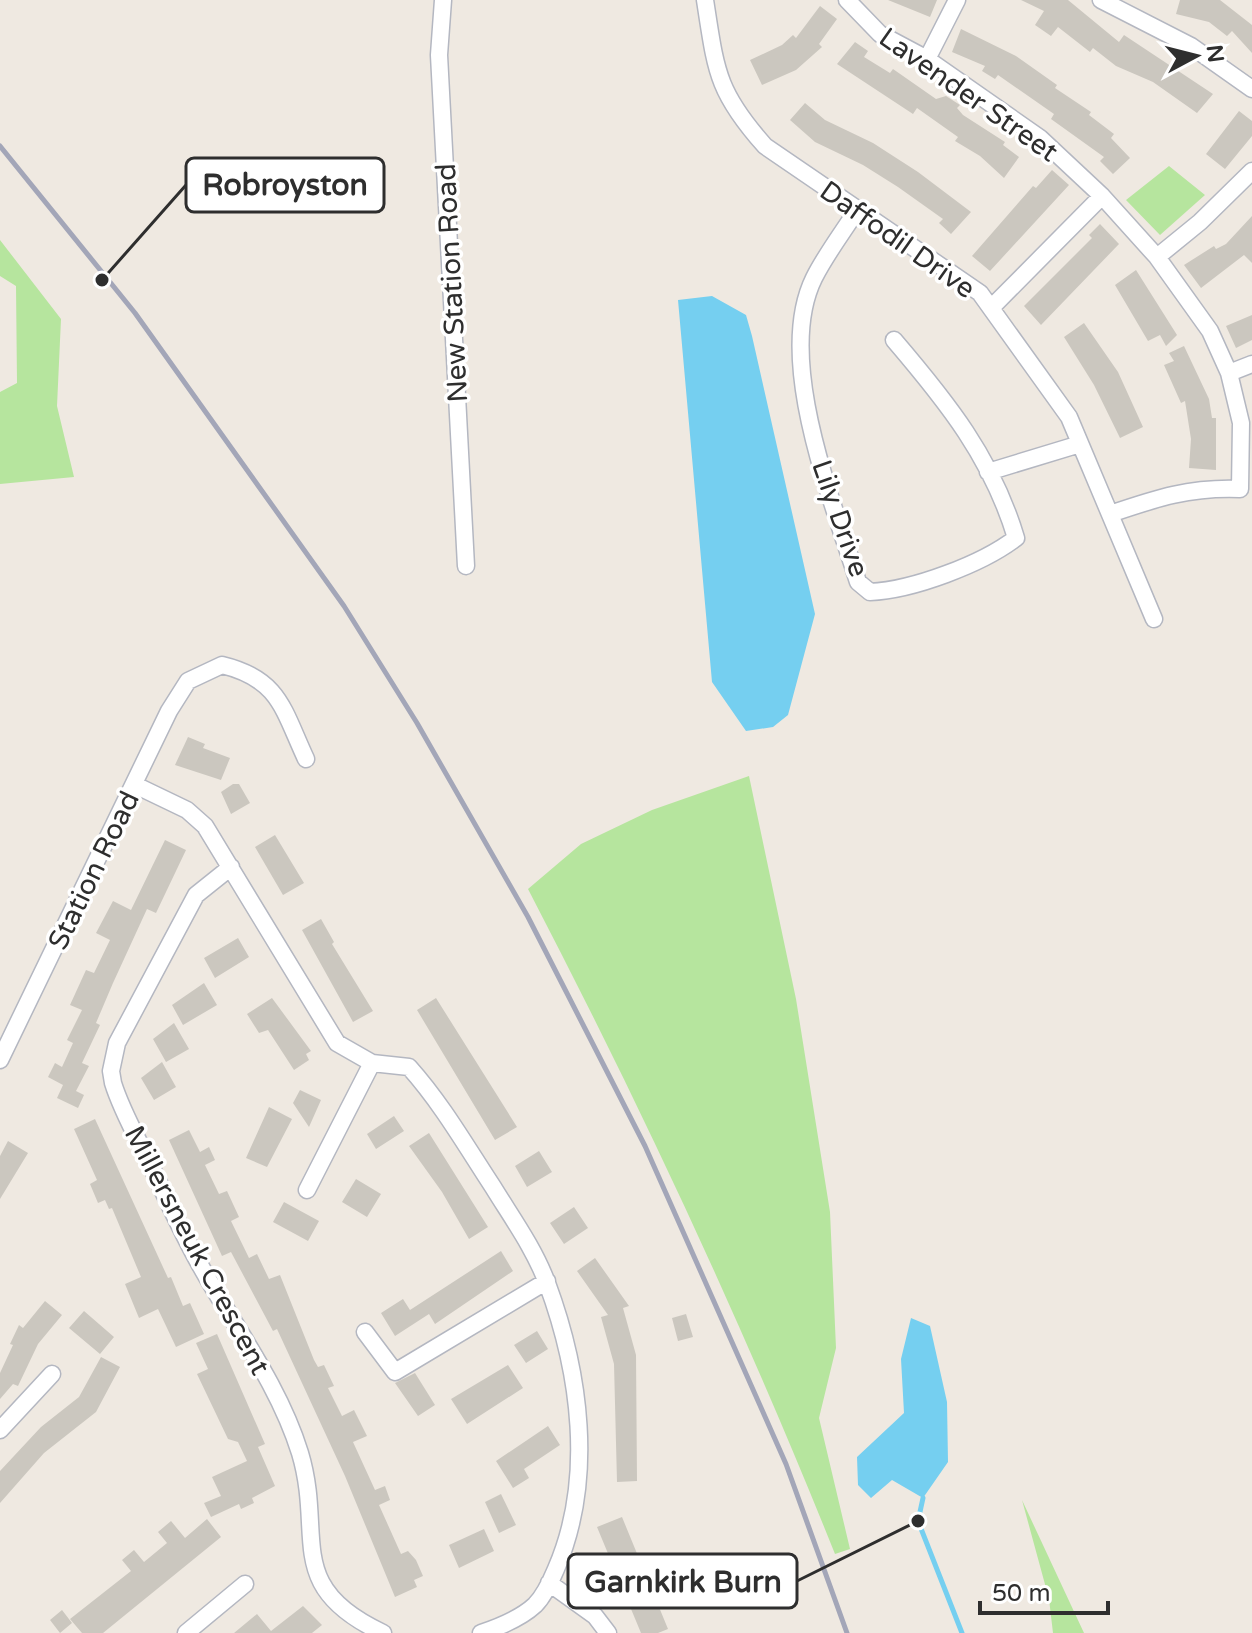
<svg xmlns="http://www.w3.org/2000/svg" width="1252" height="1633" font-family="'Varela Round',sans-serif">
  <rect width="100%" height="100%" fill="#efe9e1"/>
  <path fill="#b6e59e" d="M1169 166 1205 195 1160 235 1126 200Z
    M0 240 61 319 57 406 74 477 0 484V392L17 383 16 286 0 276Z
    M749 776 796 999 830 1212 836 1348 819 1418 850 1549 835 1554C744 1327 641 1106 528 889L581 844 652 810Z
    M1022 1500 1084 1633H1053L1049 1599Z"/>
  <path fill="#75cff0" d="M712 296 746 315 752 336 815 614 788 715 773 727 746 731 712 682 678 300Z
    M911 1318 930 1326 947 1402 948 1462 923 1498 892 1480 871 1498 858 1485 857 1457 904 1413 901 1359Z"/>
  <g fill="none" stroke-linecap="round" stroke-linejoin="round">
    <path stroke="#75cff0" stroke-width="5" d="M923 1498 918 1521 962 1633"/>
  </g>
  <path fill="#cbc7bf" d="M888 0H937L930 17Z
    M1021 0H1068L1119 42 1124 35 1213 94 1197 113 1153 82 1116 66 1093 48 1090 52 1058 27 1051 36 1035 25 1044 11Z
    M1180 0H1220L1252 25V53L1232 31 1227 36 1209 22 1176 14Z
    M820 6 837 19 819 44 822 47 796 70 762 85 750 60 782 45 793 35 796 38Z
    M961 29 1016 56 1057 85 1055 88 1091 112 1089 115 1114 134 1111 138 1130 158 1113 174 1100 161 1104 157 1051 119 1054 114 998 75 995 79 982 71 985 66 952 52Z
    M855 42 868 51 864 57 890 73 893 69 936 99 946 96 960 105 957 108 963 115 1005 142 1003 145 1019 157 1004 178 980 156 955 141 958 137 917 108 913 114 837 64Z
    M805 103 825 120 873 143 918 172 971 212 951 234 939 223 943 219 898 187 863 165 815 142 790 120Z
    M1239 111 1252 121V136L1225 169 1206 154Z
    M1052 170 1069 185 990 271 972 256 1033 186 1036 188Z
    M1252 216V263L1244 255 1201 288 1184 265 1214 246 1216 249 1226 244Z
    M1100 224 1119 244 1041 325 1024 306 1092 238 1089 235Z
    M1136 270 1177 335 1166 346 1160 335 1148 341 1115 285Z
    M1252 315V340L1236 348 1226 326Z
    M1084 323 1118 372 1143 427 1120 438 1094 385 1064 337Z
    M1184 346 1209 399 1212 418H1216V470L1189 468 1191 439 1185 401 1181 403 1164 365 1174 361 1169 353Z
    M188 737 205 744 203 748 230 758 221 780 175 765Z
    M233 784H239L250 803 231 814 221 792Z
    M275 835 304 883 283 895 255 847Z
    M165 840 186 850 156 913 147 909 113 983 96 1023 100 1025 82 1063 89 1066 76 1091 84 1095 78 1108 57 1098 63 1085 48 1077 55 1063 62 1067 73 1043 67 1040 82 1010 70 1005 86 970 94 973 110 940 96 933 113 901 131 910Z
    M321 919 334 942 332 944 373 1011 353 1022 302 930Z
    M238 938 249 957 215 978 204 958Z
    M204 983 217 1005 183 1025 172 1005Z
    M272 998 311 1051 306 1054 309 1060 294 1070 268 1030 259 1033 247 1014Z
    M436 998 517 1127 495 1140 417 1010Z
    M174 1023 189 1049 166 1062 153 1039Z
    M162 1062 176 1087 154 1100 141 1078Z
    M300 1090 321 1100 309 1127 293 1103Z
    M269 1107 292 1119 267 1167 246 1158Z
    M394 1116 404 1131 376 1149 367 1134Z
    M95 1119 168 1278 171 1277 183 1306 190 1303 204 1334 176 1347 158 1309 139 1318 125 1284 141 1277 112 1208 109 1209 105 1200 98 1203 90 1184 97 1180 74 1129Z
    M189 1130 200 1152 209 1147 215 1160 205 1165 219 1194 227 1191 239 1217 231 1221 249 1258 257 1254 269 1279 280 1275 314 1360 318 1367 324 1365 334 1386 328 1388 342 1416 354 1410 367 1436 353 1442 375 1490 385 1486 390 1500 379 1505 401 1554 408 1551 416 1560 423 1576 414 1580 417 1587 395 1597 345 1476 277 1329 273 1331 231 1252 222 1256 169 1140Z
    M429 1133 488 1227 469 1239 442 1192 409 1146Z
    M8 1141 28 1153 0 1199V1156Z
    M539 1151 552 1172 527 1187 515 1166Z
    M356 1179 381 1194 367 1217 342 1202Z
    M284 1202 319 1221 308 1241 273 1222Z
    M574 1207 588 1228 564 1244 550 1223Z
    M501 1251 513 1271 435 1324 429 1314 395 1336 381 1313 403 1299 410 1310Z
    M595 1258 629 1306 623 1308 636 1355 637 1481 617 1482 614 1364 601 1317 608 1315 577 1271Z
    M45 1301 62 1315 38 1344 18 1386 13 1384 0 1399V1373L13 1345 10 1344 19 1325 23 1328Z
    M84 1311 114 1337 100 1354 69 1328Z
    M686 1314 693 1337 678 1341 672 1318Z
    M537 1331 548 1349 526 1363 514 1345Z
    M217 1334 265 1444 258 1447 275 1486 252 1498 254 1503 241 1509 239 1504 211 1517 204 1503 221 1496 212 1477 247 1461 238 1442 228 1439 197 1374 208 1369 196 1343Z
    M101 1357 120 1367 96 1412 44 1453 0 1503V1471L41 1427 79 1397Z
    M508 1365 523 1388 467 1424 451 1399Z
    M415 1373 435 1405 418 1416 395 1383Z
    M548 1426 560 1445 524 1469 529 1478 513 1488 496 1461Z
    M501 1494 516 1525 499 1533 485 1502Z
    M622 1517 668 1629 658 1633H641L597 1527Z
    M207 1519 221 1537 103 1633H82L70 1619 131 1571 122 1560 134 1550 144 1562 167 1543 158 1532 171 1521 185 1538Z
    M484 1529 494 1551 459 1568 449 1545Z
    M303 1606 322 1625 312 1633H234L257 1614 271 1631Z
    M62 1610 72 1623 60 1633 50 1620Z"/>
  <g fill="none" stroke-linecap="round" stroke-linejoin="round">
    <defs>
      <path id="minor" d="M443 0 439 55 466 566
        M705 0C716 70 716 91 765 146L980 293 1069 417 1154 619
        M847 0 880 34 927 59 1040 138 1102 196 1157 257 1210 331 1229 373 1241 423 1240 489C1190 487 1157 498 1110 514
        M1101 0 1191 46 1252 89
        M927 59 957 0
        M857 210C843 232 826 254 814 278 774 359 833 501 858 582L870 592C913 590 982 564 1016 538 992 458 947 402 894 340
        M1157 257 1200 222 1252 171
        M991 308 1102 196
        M1229 373 1252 364
        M988 472 1080 444
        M135 785 187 810 205 826 337 1043 372 1063 409 1067C442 1104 466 1146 493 1187 512 1218 534 1248 547 1283 580 1372 595 1479 556 1569 551 1581 544 1596 535 1605 520 1619 499 1627 481 1633
        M231 867 196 895 117 1043 111 1071 113 1083C122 1112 138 1139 151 1166 167 1199 182 1233 200 1265 234 1326 279 1385 300 1453 325 1536 282 1586 383 1633
        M0 1060 169 711 188 681 222 665C280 679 283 710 306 759
        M307 1190 372 1063
        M365 1332 395 1372 547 1281
        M0 1430 52 1374
        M549 1583 595 1616 608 1633
        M186 1633 245 1584"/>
    </defs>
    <use href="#minor" stroke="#b4b7c1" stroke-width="19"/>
    <use href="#minor" stroke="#fff" stroke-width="16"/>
    <path stroke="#a3a6b8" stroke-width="5" d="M0 146 135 313 344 606 417 723 528 917 645 1146 786 1464 847 1633"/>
  </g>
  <g text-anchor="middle" stroke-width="7" stroke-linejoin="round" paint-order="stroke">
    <g font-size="28" fill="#2e2e2e" stroke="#fff">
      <text transform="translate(969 94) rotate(35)" y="10">Lavender Street</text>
      <text transform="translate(898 239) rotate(35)" y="10">Daffodil Drive</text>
      <text transform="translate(451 283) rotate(-93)" y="10">New Station Road</text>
      <text transform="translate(841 518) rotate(71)" y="10">Lily Drive</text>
      <text transform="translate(93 870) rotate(-64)" y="10">Station Road</text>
      <text transform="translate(198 1250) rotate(62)" y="10">Millersneuk Crescent</text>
    </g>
  </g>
  <path fill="none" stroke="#2e2e2e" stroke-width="3" d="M102 280L186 185M918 1521L797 1581"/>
  <g fill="#2e2e2e" stroke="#fff" stroke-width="3">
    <circle cx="102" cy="280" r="8"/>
    <circle cx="918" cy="1521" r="8"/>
  </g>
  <g fill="#fff" stroke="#2e2e2e" stroke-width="3">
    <rect x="186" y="158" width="198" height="54" rx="8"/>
    <rect x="568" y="1554" width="229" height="54" rx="8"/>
  </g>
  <g font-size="30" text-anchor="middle" font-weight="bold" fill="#2e2e2e">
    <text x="285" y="195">Robroyston</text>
    <text x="683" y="1592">Garnkirk Burn</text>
  </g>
  <g transform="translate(1196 56) rotate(83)" stroke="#ffffff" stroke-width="6" paint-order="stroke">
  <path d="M0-6L14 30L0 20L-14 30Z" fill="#2e2e2e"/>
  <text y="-12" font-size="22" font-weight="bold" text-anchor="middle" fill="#2e2e2e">N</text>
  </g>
  <path d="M980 1601v12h128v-12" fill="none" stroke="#2e2e2e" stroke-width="4"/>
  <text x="992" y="1601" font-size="24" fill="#2e2e2e" stroke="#ffffff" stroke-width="6" paint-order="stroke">50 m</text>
</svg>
